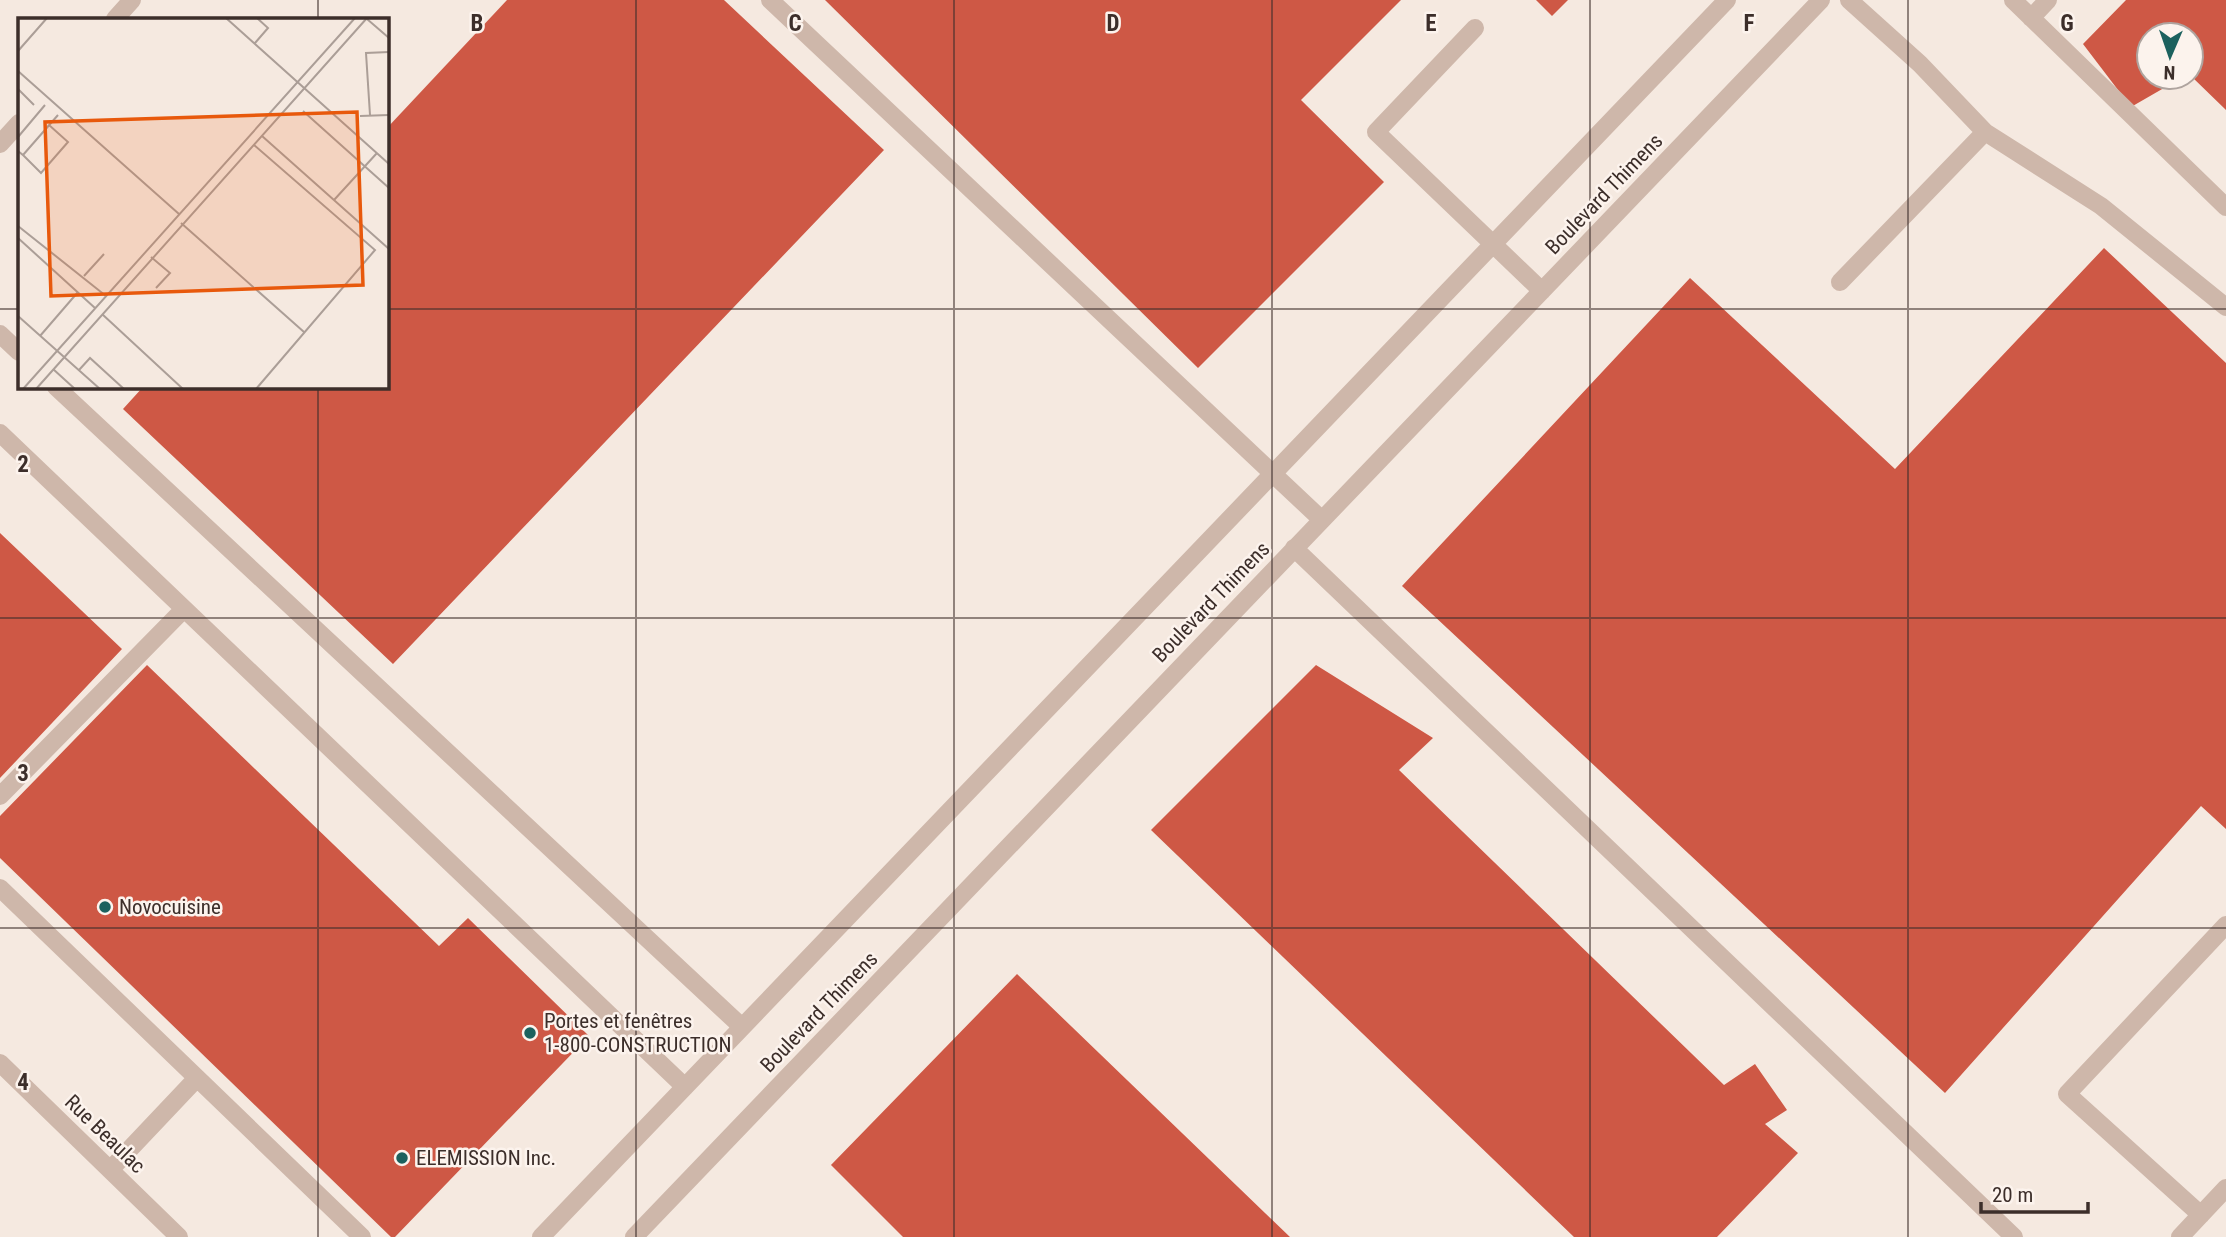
<svg xmlns="http://www.w3.org/2000/svg" width="2226" height="1237" font-family="'Roboto Condensed',sans-serif">
  <rect width="100%" height="100%" fill="#f5e9e0"/>
  <path fill="#ce5845" d="M507 0H724L884 150 393 664 123 409 143 387H387V128Z
    M825 0H1401L1301 100 1384 182 1198 368Z
    M1536 0H1568L1552 16Z
    M2126 0H2226V110L2191 76V35H2149V77H2183L2131 107 2083 44Z
    M2104 248 2226 363V829L2201 806 1945 1093 1402 586 1690 278 1895 469Z
    M0 533 122 649 0 778Z
    M147 665 439 946 468 918 589 1036 395 1237H391L0 858V816Z
    M1316 665 1433 738 1399 770 1724 1085 1755 1064 1787 1110 1765 1124 1798 1153 1717 1237H1574L1151 830Z
    M1017 974 1290 1237H903L831 1165Z"/>
  <g fill="none" stroke-linecap="round" stroke-linejoin="round">
    <path stroke="#ceb7aa" stroke-width="18" d="M770 0 1322 520
      M1849 0 1920 64 1985 132 2101 206 2226 307
      M2013 0 2226 207
      M2031 18 2048 0
      M115 19 132 0
      M1475 28 1376 132 1542 291
      M0 144 19 123
      M1840 282 1985 132
      M0 334 19 352
      M56 387 742 1027
      M0 433 685 1087
      M1294 548 2014 1237
      M0 796 184 609
      M0 888 362 1237
      M0 1063 179 1237
      M110 1170 197 1078
      M2201 1215 2067 1094 2226 925
      M541 1237 1727 0
      M634 1237 1821 0
      M2180 1237 2226 1188"/>
  </g>
  <path fill="none" stroke="#3c2e2a" stroke-width="2" stroke-opacity="0.55" d="M318 0V19M636 0V1237M954 0V1237M1272 0V1237M1590 0V1237M1908 0V1237M0 309H19M387 309H2226M318 387V1237M0 618H2226M0 928H2226"/>
  <g fill="#1c615e" stroke="#fcf3ed" stroke-width="2.5">
    <circle cx="105" cy="907" r="7"/>
    <circle cx="530" cy="1033" r="7"/>
    <circle cx="402" cy="1158" r="7"/>
  </g>
  <g text-anchor="middle" stroke-width="5" stroke-linejoin="round" paint-order="stroke">
    <g font-size="21" fill="#3c2e2a" stroke="#fcf3ed">
      <text transform="translate(1604 194) rotate(-46)" y="7">Boulevard Thimens</text>
      <text transform="translate(1211 602) rotate(-46)" y="7">Boulevard Thimens</text>
      <text transform="translate(819 1012) rotate(-46)" y="7">Boulevard Thimens</text>
      <text transform="translate(105 1134) rotate(44)" y="7">Rue Beaulac</text>
    </g>
    <g font-size="21" fill="#3c2e2a" stroke="#fcf3ed" text-anchor="start">
      <text x="119" y="914">Novocuisine</text>
      <text x="544" y="1028">Portes et fenêtres<tspan x="544" dy="24">1-800-CONSTRUCTION</tspan></text>
      <text x="416" y="1165">ELEMISSION Inc.</text>
    </g>
  </g>
  <g transform="translate(18 18)">
    <rect width="371" height="371" fill="#f5e9e0"/>
    <path fill="none" stroke="#ab9e97" stroke-width="2" d="M208 0 371 146M349 1 371 20M237 25 250 10 239 0M0 33 29 0M0 53 161 196M0 71 16 87M285 93 371 170M352 97 348 35 371 34M342 98 371 97M244 118 371 231M0 119 27 87M236 127 357 232 238 371M0 133 5 137 40 97M5 137 23 155 50 124 31 107M316 182 359 135M163 205 286 314M0 208 88 278M0 220 77 290M133 239 152 255 138 270M66 258 86 236M84 296 165 371M0 298 82 371M22 318 60 274M35 351 57 371M61 352 72 340 106 371M5 371 337 0M18 371 349 0"/>
    <path fill="#e8590c" fill-opacity="0.15" stroke="#e8590c" stroke-width="3.5" d="M339 94 345 267 33 278 27 104Z"/>
    <rect width="371" height="371" fill="none" stroke="#3c2e2a" stroke-width="3.5"/>
  </g>
  <g font-size="23" text-anchor="middle" font-weight="bold" fill="#3c2e2a" stroke="#fcf3ed" stroke-width="5" stroke-linejoin="round" paint-order="stroke">
    <text x="477" y="31">B</text>
    <text x="795" y="31">C</text>
    <text x="1113" y="31">D</text>
    <text x="1431" y="31">E</text>
    <text x="1749" y="31">F</text>
    <text x="2067" y="31">G</text>
    <text x="23" y="472">2</text>
    <text x="23" y="781">3</text>
    <text x="23" y="1090">4</text>
  </g>
  <g transform="translate(2170 56) rotate(182)"><circle r="33" fill="#fcf3ed" stroke="#afa49f" stroke-width="2"/>
  <path d="M0-5L12 26L0 18L-12 26Z" fill="#1c615e"/>
  <text y="-10" font-size="19" font-weight="bold" text-anchor="middle" fill="#3c2e2a">N</text>
  </g>
  <path d="M1981 1202v10h107v-10" fill="none" stroke="#3c2e2a" stroke-width="3.5"/>
  <text x="1992" y="1202" font-size="21" fill="#3c2e2a" stroke="#fcf3ed" stroke-width="5" paint-order="stroke">20 m</text>
</svg>
